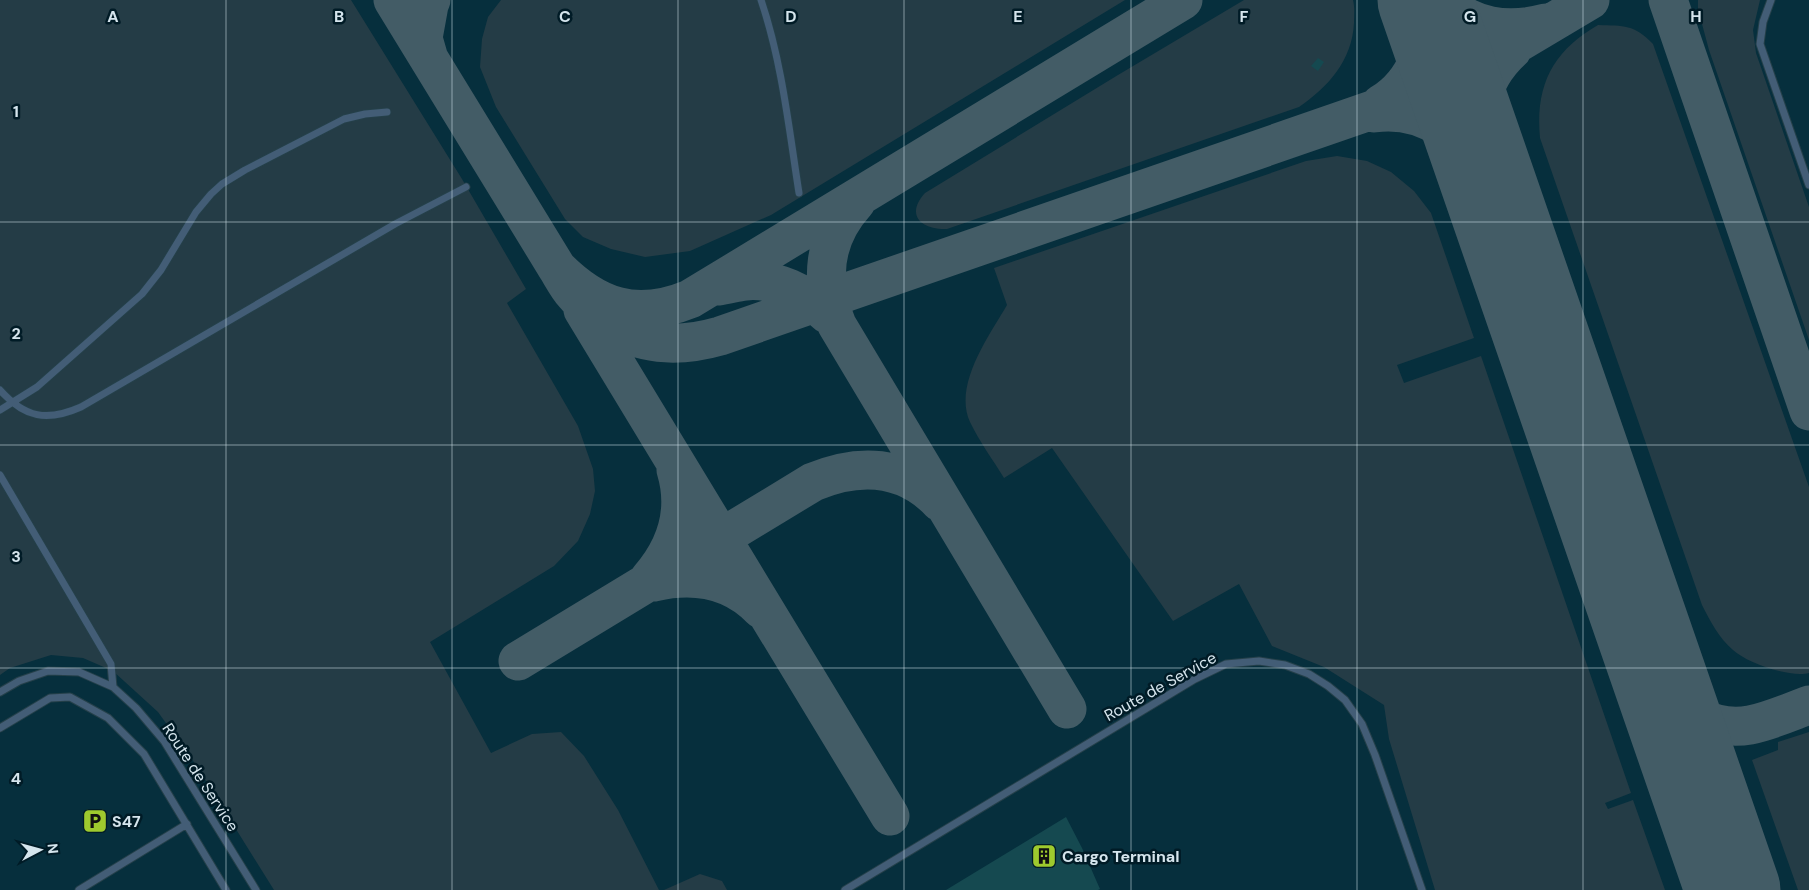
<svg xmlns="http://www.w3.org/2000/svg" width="1809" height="890" font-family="'DM Sans',sans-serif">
  <rect width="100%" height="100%" fill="#082530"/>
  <path fill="#062f3d" d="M0 0H1809V890H0Z"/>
  <path fill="#243c46" d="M0 0H351L462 179 526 289 507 303 578 426 593 469 595 491 590 514 578 541 554 566 430 642 491 753 532 734 561 732 584 756 618 810 659 890H274L196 765 158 712 113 671 83 658 51 655 10 668 0 675Z
    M501 0H1125L771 215 690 251 645 257 611 249 583 237 565 219 496 107 480 67 482 39 488 17Z
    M1244 0H1353C1355 8 1354 15 1354 23 1352 61 1328 87 1299 107L947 229C921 230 905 215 925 193L1118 75Z
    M1698 0H1760L1753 30 1756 53 1809 207V340L1709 50 1698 9Z
    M1598 25C1624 26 1634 24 1653 44L1809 487V673C1790 678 1747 663 1733 650 1719 638 1710 621 1702 605L1540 138C1535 85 1553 51 1598 25Z
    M1337 156 1367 161 1391 172 1414 191 1431 213 1474 338 1397 365 1404 383 1481 356 1631 793 1605 803 1608 809 1633 800 1665 890H1435L1389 739 1384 705 1324 667 1272 646 1239 584 1173 621 1052 448 1004 478C993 460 979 441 970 422 953 385 989 336 1007 305L994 268 1306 161Z
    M1809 732V890H1798L1752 760 1778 750V742Z
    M700 874 722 881 727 890H664Z"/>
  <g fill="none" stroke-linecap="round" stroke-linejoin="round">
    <path stroke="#435c66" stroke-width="39" d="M393 0 557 268C597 308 636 321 690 299L1183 0
      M1441 0C1472 28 1507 33 1546 23
      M1668 0 1809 411
      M429 59 423 38 429 5 431 0
      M1381 104C1417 82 1431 40 1424 0
      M1374 113C1428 106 1463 138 1488 181
      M1484 170C1474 124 1475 84 1512 50
      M856 202C823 238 819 281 837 325L1067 709
      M557 268C562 276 567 286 574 294 614 341 661 353 720 336L1433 89 1486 62 1590 0
      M718 286C727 285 736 282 745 281 775 278 806 293 827 314
      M583 310 890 816
      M649 579C676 548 688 510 676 470
      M654 582C693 573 732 579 761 609
      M518 661 813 482C859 463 904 464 940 502
      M1660 680C1680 710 1712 732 1750 725 1770 721 1790 712 1809 705"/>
    <path stroke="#435c66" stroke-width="95" d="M1425 0 1733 890"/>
  </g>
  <path fill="#154950" d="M1318 58 1324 62 1318 71 1311 66Z
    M1066 817 1082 848 1100 889 1098 890H946Z"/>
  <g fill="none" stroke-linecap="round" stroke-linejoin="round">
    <defs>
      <path id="lane" d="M761 0C782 62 789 129 799 193
        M1771 0 1763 22 1760 44 1809 185
        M0 390C25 418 47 422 81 407L395 224 466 187
        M0 410 37 387 142 294 161 270 196 212 211 194 222 184 245 170 344 119 365 114 387 112
        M0 475 111 664 113 687
        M0 692 19 681 48 671 79 672 113 687 136 708 164 741 256 890
        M0 728 50 698 70 697 108 718 144 754 226 890
        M79 890 187 824
        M845 890 1195 679 1226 664 1259 661 1285 665 1309 674 1328 686 1345 700 1362 724 1375 755 1422 890"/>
    </defs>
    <use href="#lane" stroke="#25404a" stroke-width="9"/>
    <use href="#lane" stroke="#435d76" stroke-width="7"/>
  </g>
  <path fill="none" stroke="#d5e5ed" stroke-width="1" stroke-opacity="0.55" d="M226 0V890M452 0V890M678 0V890M904 0V890M1131 0V890M1357 0V890M1583 0V890M0 222H1809M0 445H1809M0 668H1809"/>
  <defs>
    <symbol id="parking-square" viewBox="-11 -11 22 22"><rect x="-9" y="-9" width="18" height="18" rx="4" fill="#9eca2e" stroke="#001b26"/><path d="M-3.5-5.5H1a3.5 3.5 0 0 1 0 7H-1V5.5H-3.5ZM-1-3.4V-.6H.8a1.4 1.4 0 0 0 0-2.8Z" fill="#111"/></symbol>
    <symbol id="building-square" viewBox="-11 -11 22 22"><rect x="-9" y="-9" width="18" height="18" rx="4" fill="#9eca2e" stroke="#001b26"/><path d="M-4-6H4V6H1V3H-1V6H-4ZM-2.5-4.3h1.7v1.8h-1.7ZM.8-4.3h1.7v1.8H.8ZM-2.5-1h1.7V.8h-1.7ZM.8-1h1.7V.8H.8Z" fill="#111"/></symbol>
  </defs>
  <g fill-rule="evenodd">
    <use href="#parking-square" x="81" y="807" width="28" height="28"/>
    <use href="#building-square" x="1030" y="842" width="28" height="28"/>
  </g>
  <g text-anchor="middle" stroke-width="5" stroke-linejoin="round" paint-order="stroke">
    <g font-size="16" fill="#d5e5ed" stroke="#001b26">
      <text transform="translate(1160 686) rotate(-29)" y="6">Route de Service</text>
      <text transform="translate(201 777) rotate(57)" y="6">Route de Service</text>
    </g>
    <g font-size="16" font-weight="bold" fill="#d5e5ed" stroke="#001b26" text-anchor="start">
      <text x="112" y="827">S47</text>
      <text x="1062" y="862">Cargo Terminal</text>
    </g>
  </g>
  <g font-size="16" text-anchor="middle" font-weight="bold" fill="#d5e5ed" stroke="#001b26" stroke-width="5" stroke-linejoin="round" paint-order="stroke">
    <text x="113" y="22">A</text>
    <text x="339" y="22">B</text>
    <text x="565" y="22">C</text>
    <text x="791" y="22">D</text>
    <text x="1018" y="22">E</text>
    <text x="1244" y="22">F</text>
    <text x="1470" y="22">G</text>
    <text x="1696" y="22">H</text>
    <text x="16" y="117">1</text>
    <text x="16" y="339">2</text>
    <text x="16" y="562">3</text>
    <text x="16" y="784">4</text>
  </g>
  <g transform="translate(40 850) rotate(84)" stroke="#001b26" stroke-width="4" paint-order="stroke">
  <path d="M0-4L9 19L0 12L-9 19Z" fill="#d5e5ed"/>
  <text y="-8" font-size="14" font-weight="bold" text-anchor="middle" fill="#d5e5ed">N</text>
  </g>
</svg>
